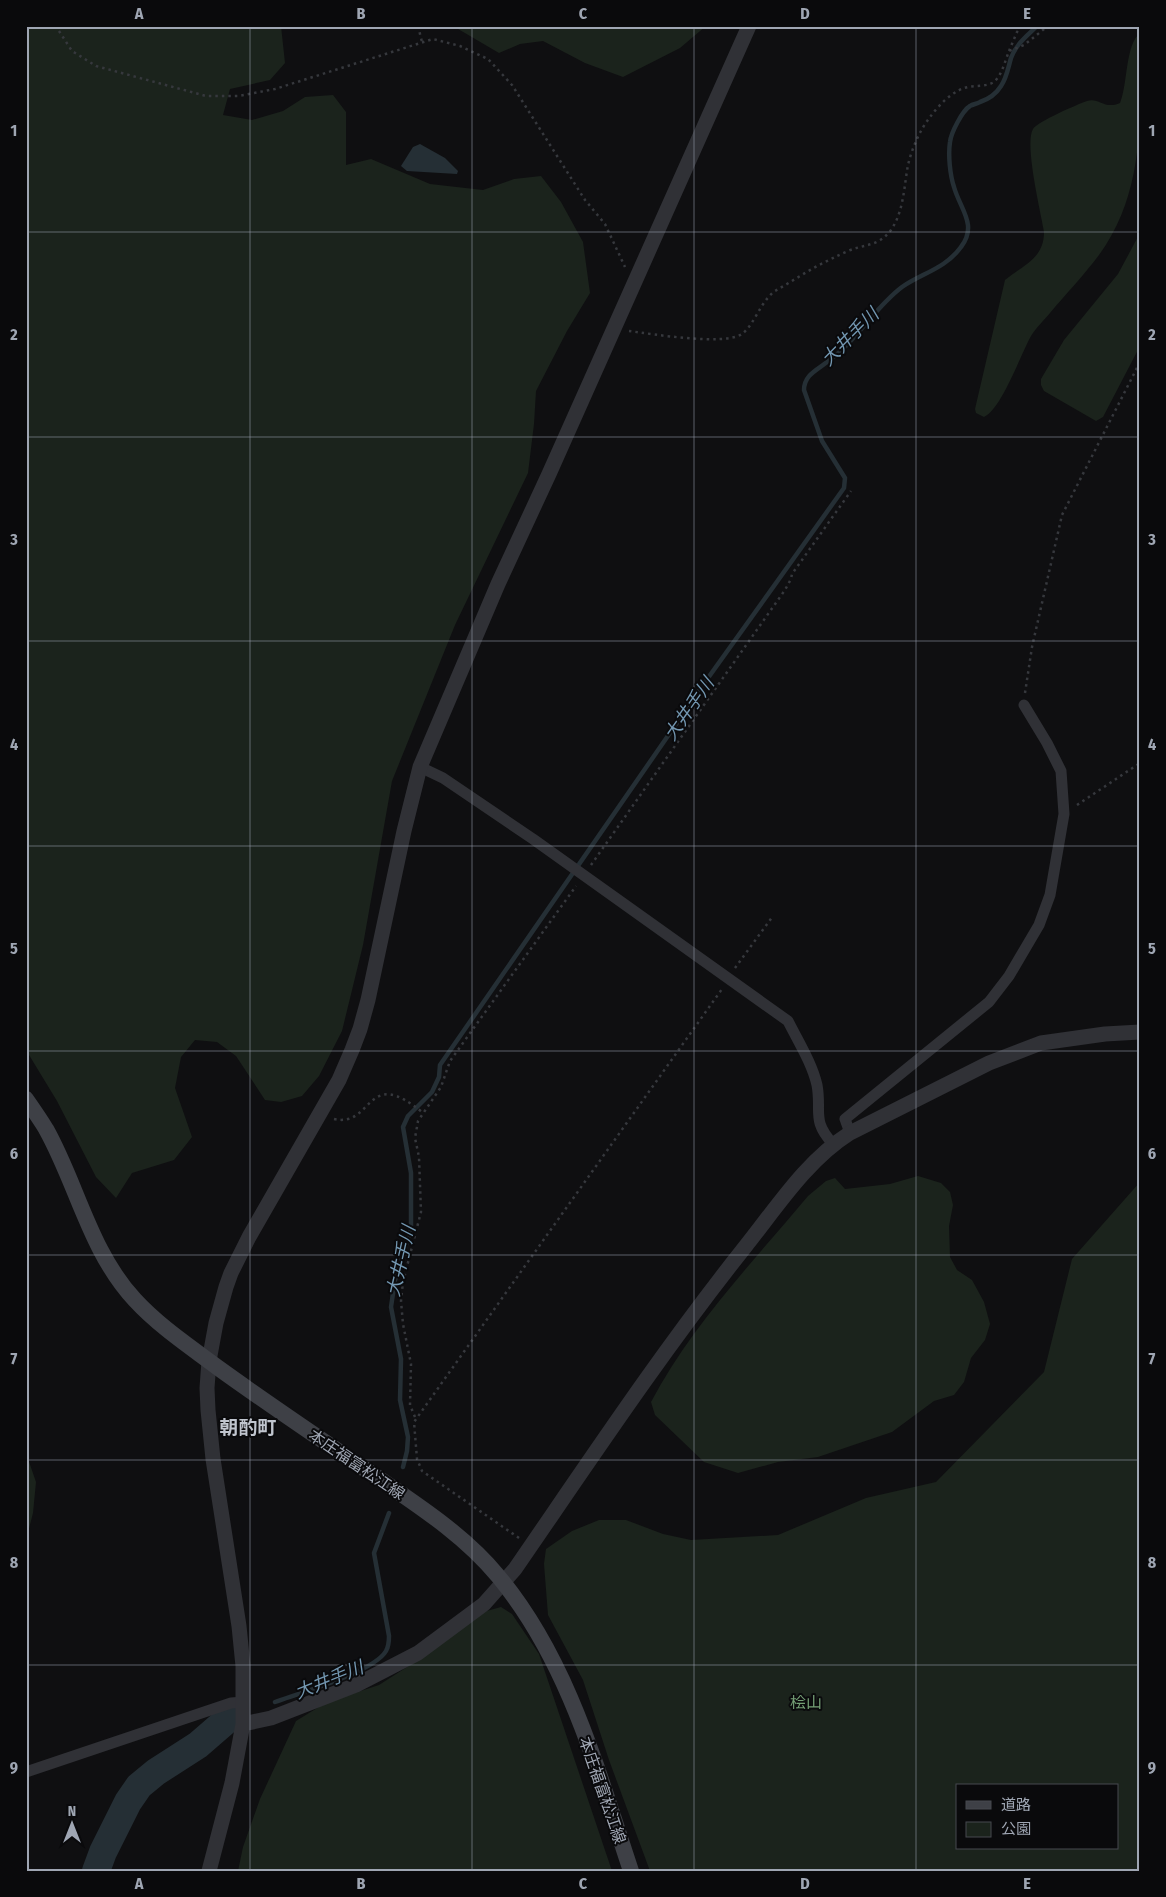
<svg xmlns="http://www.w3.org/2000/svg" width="1166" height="1897" font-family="'Fira Sans Condensed','Noto Sans JP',sans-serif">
  <rect width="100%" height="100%" fill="#0f0f11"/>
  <path fill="#1b231c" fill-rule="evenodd" d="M26 26H281L285 63 270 80 230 89 223 115 252 120 283 111 305 97 333 95 346 112V165L371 159 430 184 483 190 514 179 541 176 561 202 583 242 590 293 567 331 536 391 534 424 528 473 455 625 392 781 363 945 342 1031 319 1076 302 1096 281 1102 265 1100 236 1056 217 1042 195 1040 181 1057 175 1088 192 1137 174 1160 132 1173 116 1198 96 1177 57 1101 26 1050Z
    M453 26H706L680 48 623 77 585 63 543 41 520 44 499 53Z
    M1140 33C1140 111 1147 189 1099 255 1084 275 1066 294 1050 313 1044 320 1036 328 1031 336 1021 354 1001 410 984 417L976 413 975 409 1005 280C1023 265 1044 259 1044 232 1041 213 1024 144 1033 129 1037 122 1078 104 1087 101 1099 97 1104 110 1120 103 1128 84 1125 45 1140 33Z
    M1140 233V346L1103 417 1096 421 1044 391 1041 385V379L1064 340 1118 274Z
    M918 1176 941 1183 950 1192 953 1205 949 1226 950 1257 957 1270 972 1280 984 1302 990 1324 985 1340 971 1358 964 1382 954 1395 934 1401 892 1432 818 1457 778 1462 738 1473 704 1462 655 1415 651 1402C691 1326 753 1262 808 1196L826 1181 835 1178 845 1189 890 1184Z
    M1140 1182V1871H650L609 1760 583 1680 548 1615 544 1564 546 1549 572 1531 599 1520H626L663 1534 691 1540 778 1535 866 1498 936 1482 1044 1372 1072 1259ZM957 1786H1117V1848H957Z
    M26 1453 36 1482 33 1513 26 1540Z
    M501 1607 512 1614 539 1654 612 1871H238L243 1847 260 1799 296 1721 327 1702 379 1685 418 1660 483 1612Z"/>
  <path fill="#252f35" d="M420 144 445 158 458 171 457 174 407 171 401 166 413 147Z"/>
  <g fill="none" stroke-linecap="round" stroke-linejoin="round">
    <path stroke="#252f35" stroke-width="4.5" d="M403 1467 407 1451 408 1437 400 1400 401 1359 391 1307 395 1280 411 1229V1173L403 1127 408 1116 432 1092 439 1077 440 1065 708 678 844 488 845 478 822 441 804 390C804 375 817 370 827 362 856 342 874 308 902 287 922 273 945 269 961 247 978 225 960 209 954 187 950 175 948 155 950 142 951 133 962 111 970 106 973 104 977 104 980 102 989 99 996 94 1001 86 1007 77 1008 68 1011 58 1016 44 1027 36 1037 26
      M275 1702C300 1693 374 1672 386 1651 389 1646 389 1641 389 1636L374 1553 389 1513"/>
    <path stroke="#252f35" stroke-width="28" d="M96 1871 103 1852 128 1802 139 1786 156 1772 198 1745 228 1719"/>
    <path stroke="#36383d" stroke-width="2.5" stroke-dasharray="2.5 4" stroke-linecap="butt" d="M418 26 422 42
      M59 31 72 51 96 66 206 96H239L275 89 433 39 460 46 488 59 512 85 585 200 605 224 625 267
      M1009 51 1017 32 1022 26
      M629 331C652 334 724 346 742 334 755 324 760 302 775 291 789 283 803 274 817 266 827 261 837 256 848 251 864 244 878 247 891 230 904 211 904 186 908 165 912 148 920 130 930 117 939 105 953 90 968 87 977 85 986 87 994 82 1002 75 1005 61 1009 51L1024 45 1048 26
      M1025 693 1032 647 1062 515 1140 362
      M1077 805 1140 763
      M591 865 785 590 791 579 792 574 851 491
      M735 968 773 916
      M334 1119C374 1128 365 1064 423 1113
      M415 1417 410 1405 411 1364 403 1324 401 1301 403 1282 421 1212 419 1157 415 1138 418 1121 441 1087 450 1061 576 886
      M519 1538 422 1471 417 1459 414 1422 722 989"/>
    <path stroke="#303136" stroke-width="11" d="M420 767 443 778 533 839 788 1021C798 1041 812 1063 817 1085 822 1112 811 1120 833 1144
      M850 1133 845 1119 989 1002 1009 976 1039 925 1050 895 1064 814 1061 771 1047 743 1024 705
      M26 1772 231 1703 244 1702"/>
    <path stroke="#303136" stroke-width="15" d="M243 1724V1666L239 1626 213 1459 208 1410 207 1388 209 1361 216 1323 226 1287 231 1273 249 1237 339 1080 352 1050 360 1029 368 1000 404 831 420 767 498 584 549 474 749 26
      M209 1871 232 1783 243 1724 271 1718 356 1685 418 1653 484 1604 515 1569C590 1460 663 1350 745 1247 777 1207 806 1161 850 1133L989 1063 1041 1043 1105 1034 1140 1032"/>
    <path stroke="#3e4046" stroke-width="16" d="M26 1099C33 1109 40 1119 46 1129 77 1184 90 1252 135 1300 159 1326 189 1346 217 1367 271 1406 326 1443 381 1480 422 1508 466 1537 498 1576 568 1660 597 1769 631 1871"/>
  </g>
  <path fill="none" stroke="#9fa6b3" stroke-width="1" stroke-opacity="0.55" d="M250 26V1871M472 26V1871M694 26V1871M916 26V1871M26 232H1140M26 437H1140M26 641H1140M26 846H1140M26 1051H1140M26 1255H1140M26 1460H1140M26 1665H1140"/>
  <g text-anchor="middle" stroke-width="4" stroke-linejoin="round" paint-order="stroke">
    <g font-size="16" fill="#9fa6b3" stroke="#0a0a0c">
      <text transform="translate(357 1464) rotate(34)" y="6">本庄福富松江線</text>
      <text transform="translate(603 1790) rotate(71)" y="6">本庄福富松江線</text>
    </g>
    <g font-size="16" fill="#749f75" stroke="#0a0a0c">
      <text x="806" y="1708">桧山</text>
    </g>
    <g font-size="18" font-style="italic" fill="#7397b1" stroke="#0a0a0c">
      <text transform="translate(850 337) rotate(-45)" y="6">大井手川</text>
      <text transform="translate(689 709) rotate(-55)" y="6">大井手川</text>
      <text transform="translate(401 1261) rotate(-77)" y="6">大井手川</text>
      <text transform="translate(329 1680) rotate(-22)" y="6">大井手川</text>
    </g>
    <g font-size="19" font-weight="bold" fill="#c0c5ce" stroke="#0a0a0c">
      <text x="248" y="1434">朝酌町</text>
    </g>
  </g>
  <rect width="1166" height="1897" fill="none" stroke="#0a0a0c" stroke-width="55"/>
  <rect x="956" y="1784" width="162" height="65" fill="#0a0a0c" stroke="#46484f"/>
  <rect x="966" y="1801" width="25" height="8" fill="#3e4046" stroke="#46484f"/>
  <text x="1001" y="1810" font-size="15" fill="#9fa6b3">道路</text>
  <rect x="966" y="1822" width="25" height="15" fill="#1b231c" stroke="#46484f"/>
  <text x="1001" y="1834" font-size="15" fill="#9fa6b3">公園</text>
  <g transform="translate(72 1824)" stroke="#0a0a0c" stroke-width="4" paint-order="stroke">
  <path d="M0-4L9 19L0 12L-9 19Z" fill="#9fa6b3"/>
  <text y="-8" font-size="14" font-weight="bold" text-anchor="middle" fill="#9fa6b3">N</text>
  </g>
  <rect x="28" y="28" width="1110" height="1842" fill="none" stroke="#9fa6b3" stroke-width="2"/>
  <g font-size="16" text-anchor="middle" font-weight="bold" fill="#9fa6b3">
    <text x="139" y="19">A</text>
    <text x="361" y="19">B</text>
    <text x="583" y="19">C</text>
    <text x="805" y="19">D</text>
    <text x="1027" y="19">E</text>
    <text x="14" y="136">1</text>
    <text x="1152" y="136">1</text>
    <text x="14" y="340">2</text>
    <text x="1152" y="340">2</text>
    <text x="14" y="545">3</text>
    <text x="1152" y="545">3</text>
    <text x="14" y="750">4</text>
    <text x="1152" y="750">4</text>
    <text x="14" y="954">5</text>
    <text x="1152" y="954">5</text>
    <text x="14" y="1159">6</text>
    <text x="1152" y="1159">6</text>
    <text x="14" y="1364">7</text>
    <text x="1152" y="1364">7</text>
    <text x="14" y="1568">8</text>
    <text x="1152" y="1568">8</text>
    <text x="14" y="1773">9</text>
    <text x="1152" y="1773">9</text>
    <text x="139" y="1889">A</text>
    <text x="361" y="1889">B</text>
    <text x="583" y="1889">C</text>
    <text x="805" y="1889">D</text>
    <text x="1027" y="1889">E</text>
  </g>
</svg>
